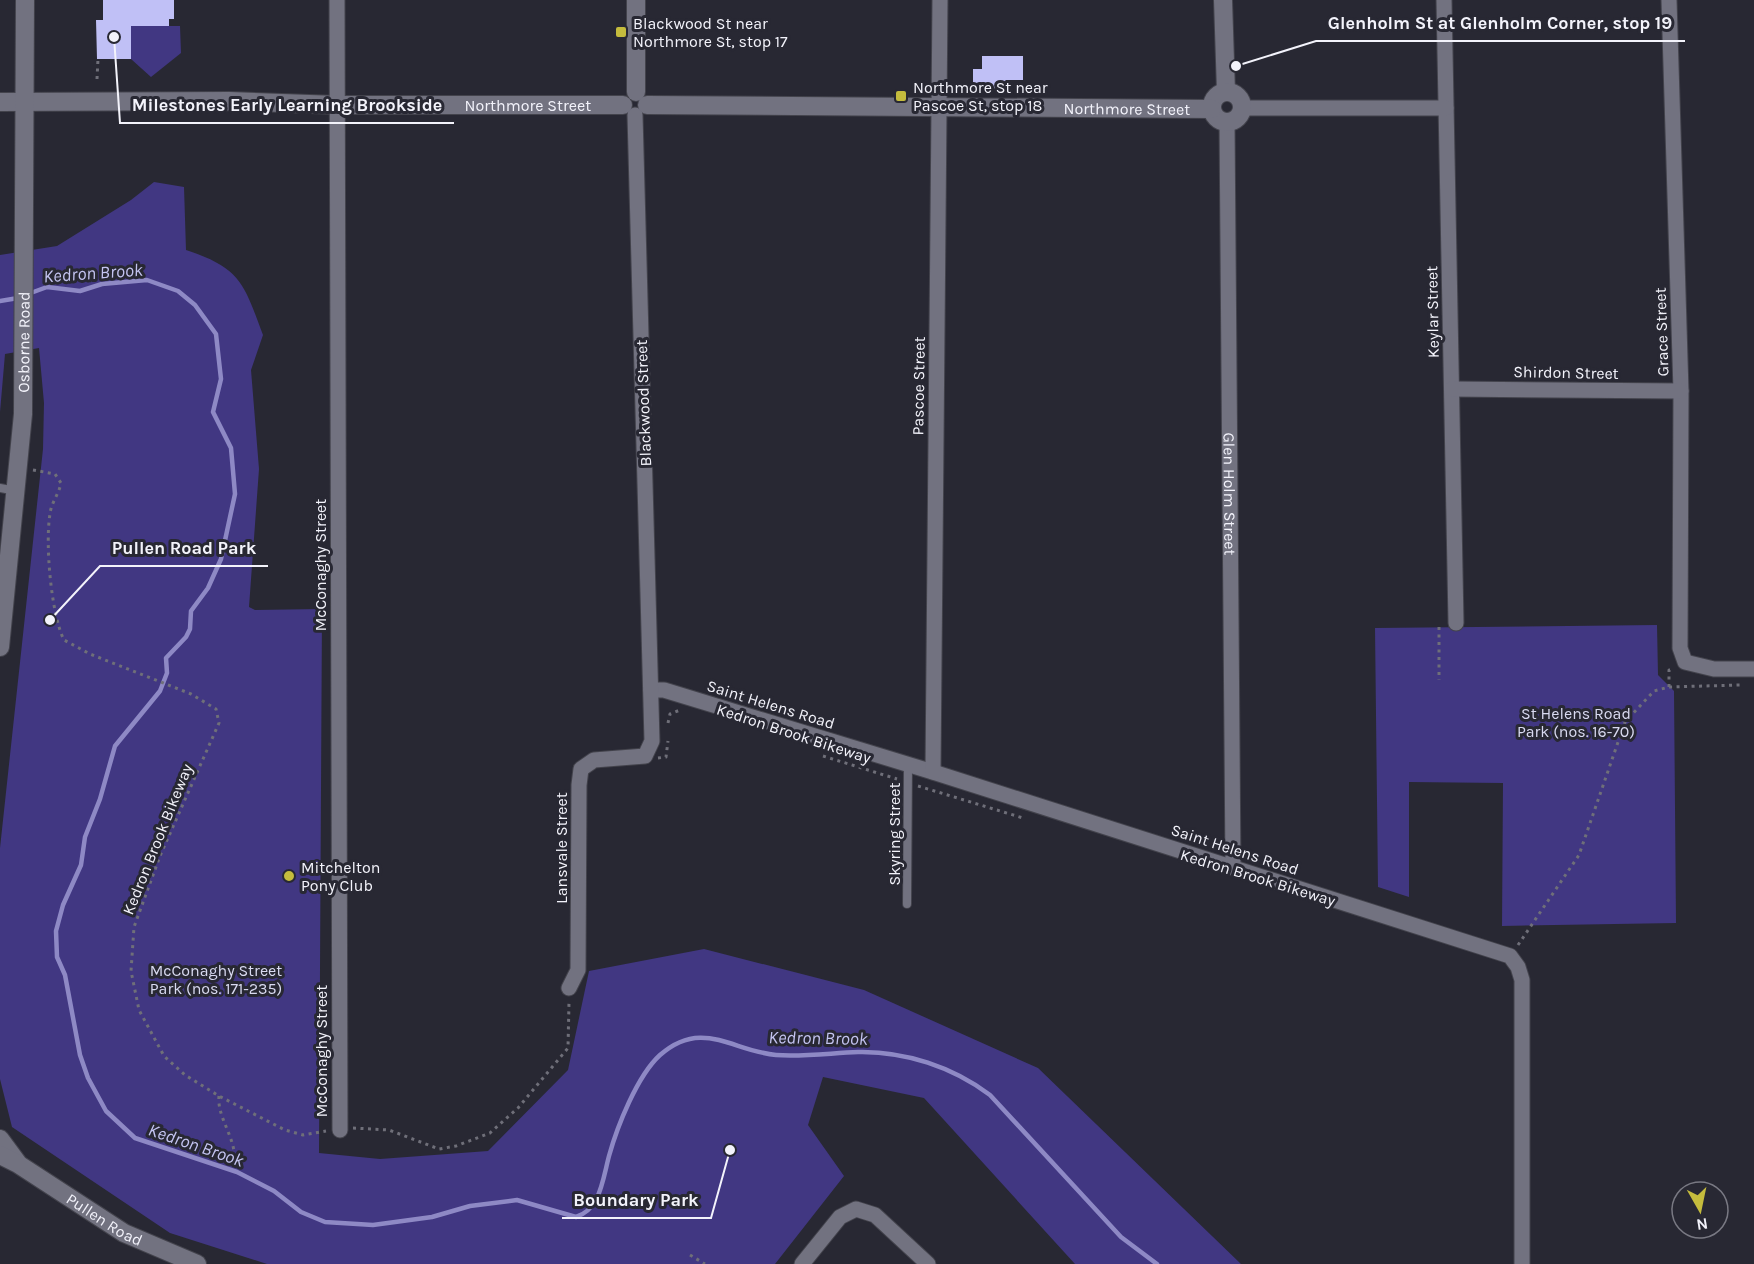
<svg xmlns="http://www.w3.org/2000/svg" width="1754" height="1264" font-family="Karla,sans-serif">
  <rect width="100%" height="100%" fill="#282833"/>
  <path fill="#413782" d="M131 26H180L181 53 151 77 131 59Z
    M154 182 184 187 186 250C241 268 244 284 263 335L251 370 259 469 249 607 255 610 322 609 319 1153 380 1159 488 1151 568 1070 589 971 704 949 864 990 1038 1068 1241 1264H1075L924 1098 823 1077 808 1125 844 1176 775 1264H267L170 1233 12 1127 0 1079V848L43 449 44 403 39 348 5 354 0 412V255L57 246 131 200Z
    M1657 625 1658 675 1674 691 1676 923 1502 926 1503 783 1409 782V897L1378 887 1375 628Z"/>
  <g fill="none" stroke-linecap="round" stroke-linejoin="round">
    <path stroke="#8e89c5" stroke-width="4.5" d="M28 294 47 287 80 291 102 284 147 280 178 291 195 305 216 334 221 379 213 412 231 448 235 494 221 559 208 588 191 611 190 629 186 637 166 658 167 673 160 691 115 746 100 799 85 837 81 865 63 905 56 931 57 957 65 975 80 1055 88 1078 106 1111 135 1138 237 1172 274 1191 301 1212 325 1222 373 1225 432 1217 470 1206 517 1200 576 1217C585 1214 591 1209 596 1200 603 1186 605 1171 609 1156 617 1127 637 1076 660 1055 702 1018 732 1051 776 1055 803 1057 831 1053 858 1052 905 1051 953 1067 990 1095L1121 1237 1157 1264
      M0 301 18 298"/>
  </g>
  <path fill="#c0c0f6" d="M103 0H174V19H169V26H131V59H97L96 20H103Z
    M982 56H1023V80H1006V89H973V69H982Z"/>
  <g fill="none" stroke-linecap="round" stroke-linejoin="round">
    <defs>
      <path id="lane" d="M0 488 16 491
        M907 904 908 765"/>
      <g id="street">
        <path d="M337 0 340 1130"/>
        <path d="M1444 0 1456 623"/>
        <path d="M1669 0 1681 391 1680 648 1685 662 1714 669H1754"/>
        <path d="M1243 108H1446"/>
        <path id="s1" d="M1227 122 1233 867"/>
        <path d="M1452 389 1681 391"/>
        <path d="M651 690H664L933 772 1510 956 1518 967 1522 980V1264"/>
        <path d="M933 772 940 0"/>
        <path d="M569 988 578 970 579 785 581 769 594 760 645 756 652 741 635 115"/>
        <path d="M802 1264 840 1217 856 1209 875 1215 928 1264"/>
      </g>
      <g id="secondary">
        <path d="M1223 0 1226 92"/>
        <circle cx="1227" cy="107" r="15"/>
        <path d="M636 92V0"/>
        <path id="s2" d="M0 102 229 101 337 105H623"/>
        <path id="s3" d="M647 105 1212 109"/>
        <path id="s4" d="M0 647 23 414 25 0"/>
        <path d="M0 1139 17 1162"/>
        <path id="s5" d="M0 1155 18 1164 124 1233 197 1264"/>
      </g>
    </defs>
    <use href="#lane" stroke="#43434c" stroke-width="10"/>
    <use href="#street" stroke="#43434c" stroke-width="17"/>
    <use href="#secondary" stroke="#43434c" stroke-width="20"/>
    <path stroke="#6f6f79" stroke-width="3" stroke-dasharray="3 4.5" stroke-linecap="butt" d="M97 79 98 59
      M33 470 55 474 61 483C59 494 51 503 50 514 45 543 51 614 64 640L90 654 191 694 216 709 219 723 160 856 134 927 131 971 139 1010 164 1056 185 1075 219 1096 285 1130 303 1135 326 1131
      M1439 627V680
      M1669 687V670H1674
      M668 723 670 714 680 710
      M823 756 897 779
      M658 758 666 757 668 741
      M918 786 1023 818
      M1518 945 1579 855 1625 722 1654 691 1669 687 1741 685
      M219 1096C217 1114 231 1132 234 1151
      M353 1128 389 1130 439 1149 456 1146 490 1133 518 1108 568 1048 569 1002
      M690 1255 705 1264"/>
    <use href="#lane" stroke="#727280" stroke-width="8"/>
    <use href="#street" stroke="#727280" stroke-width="15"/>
    <use href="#secondary" stroke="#727280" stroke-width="18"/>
  </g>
  <g fill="#c5bc3d" stroke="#282833" stroke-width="2">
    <rect x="615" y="26" width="12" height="12" rx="3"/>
    <rect x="895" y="90" width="12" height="12" rx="3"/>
    <circle cx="289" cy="876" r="6"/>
  </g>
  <g text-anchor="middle" stroke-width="6" stroke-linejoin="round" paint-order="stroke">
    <g font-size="16" fill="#f3f3fb" stroke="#282833" text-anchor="start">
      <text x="633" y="29">Blackwood St near<tspan x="633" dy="18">Northmore St, stop 17</tspan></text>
      <text x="913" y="93">Northmore St near<tspan x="913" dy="18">Pascoe St, stop 18</tspan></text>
      <text x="301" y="873">Mitchelton<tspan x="301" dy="18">Pony Club</tspan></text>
    </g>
    <g font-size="16" fill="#f3f3fb" stroke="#282833">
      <text dy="6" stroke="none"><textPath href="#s2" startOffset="528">Northmore Street</textPath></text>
      <text dy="6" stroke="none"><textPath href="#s3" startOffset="480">Northmore Street</textPath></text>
      <text transform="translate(1432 312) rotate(-91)" y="6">Keylar Street</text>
      <text transform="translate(1661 332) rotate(-92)" y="6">Grace Street</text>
      <text dy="6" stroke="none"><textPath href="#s4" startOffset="306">Osborne Road</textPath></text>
      <text transform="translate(1566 372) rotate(1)" y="6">Shirdon Street</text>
      <text transform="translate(918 386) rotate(-89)" y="6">Pascoe Street</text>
      <text transform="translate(643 403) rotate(-92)" y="6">Blackwood Street</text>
      <text dy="6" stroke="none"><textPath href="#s1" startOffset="372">Glen Holm Street</textPath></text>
      <text transform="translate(320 565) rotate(-90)" y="6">McConaghy Street</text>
      <text transform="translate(771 704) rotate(17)" y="6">Saint Helens Road</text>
      <text transform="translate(794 733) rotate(18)" y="6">Kedron Brook Bikeway</text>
      <text transform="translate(894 834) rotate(-90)" y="6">Skyring Street</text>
      <text transform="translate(157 839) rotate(-68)" y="6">Kedron Brook Bikeway</text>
      <text transform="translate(561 848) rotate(-90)" y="6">Lansvale Street</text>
      <text transform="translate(1235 849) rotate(18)" y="6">Saint Helens Road</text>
      <text transform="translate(1258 877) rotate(17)" y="6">Kedron Brook Bikeway</text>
      <text transform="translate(321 1051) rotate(-90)" y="6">McConaghy Street</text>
      <text dy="6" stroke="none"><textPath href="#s5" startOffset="123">Pullen Road</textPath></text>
    </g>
    <g font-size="16" fill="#d9daf1" stroke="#282833">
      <text x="1576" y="719">St Helens Road<tspan x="1576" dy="18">Park (nos. 16-70)</tspan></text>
      <text x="216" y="976">McConaghy Street<tspan x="216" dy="18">Park (nos. 171-235)</tspan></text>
    </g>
    <g font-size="18" font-style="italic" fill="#c4c4f1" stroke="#282833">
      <text transform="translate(93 273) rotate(-4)" y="6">Kedron Brook</text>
      <text transform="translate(818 1038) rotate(1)" y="6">Kedron Brook</text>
      <text transform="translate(196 1145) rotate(19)" y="6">Kedron Brook</text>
    </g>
  </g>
  <path fill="none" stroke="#f3f3fb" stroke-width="2" d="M1236 66L1316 41H1685M114 37L120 123H454M50 620L100 566H268M730 1150L711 1218H562"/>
  <g fill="#f3f3fb" stroke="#282833" stroke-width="2">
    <circle cx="1236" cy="66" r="6"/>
    <circle cx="114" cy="37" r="6"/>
    <circle cx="50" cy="620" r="6"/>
    <circle cx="730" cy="1150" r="6"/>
  </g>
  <g font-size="18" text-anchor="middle" font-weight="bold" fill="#f3f3fb" stroke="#282833" stroke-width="6" stroke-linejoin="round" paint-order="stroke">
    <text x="1500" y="29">Glenholm St at Glenholm Corner, stop 19</text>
    <text x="287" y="111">Milestones Early Learning Brookside</text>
    <text x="184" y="554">Pullen Road Park</text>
    <text x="636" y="1206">Boundary Park</text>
  </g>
  <g transform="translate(1700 1210) rotate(171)"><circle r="28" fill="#282833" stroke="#797983" stroke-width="1.5"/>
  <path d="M0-4.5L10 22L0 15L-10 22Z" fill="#c5bc3d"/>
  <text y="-9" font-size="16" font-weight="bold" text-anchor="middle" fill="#f3f3fb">N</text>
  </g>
</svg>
